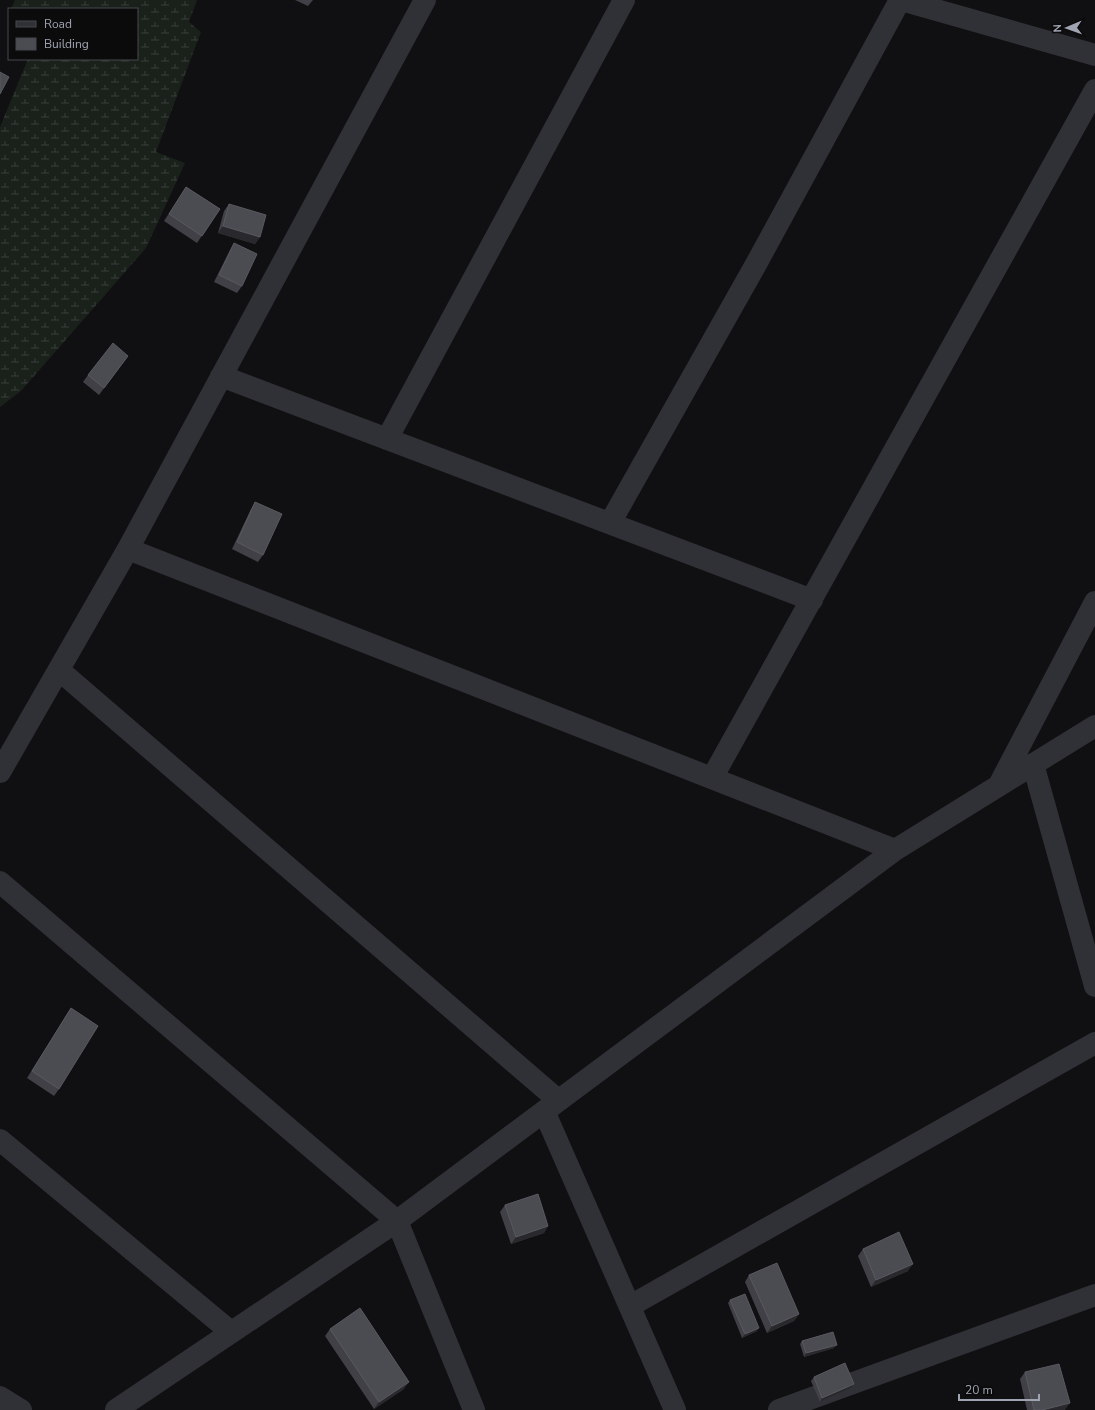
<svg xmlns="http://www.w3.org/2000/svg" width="1095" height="1410" font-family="'Nunito Sans',sans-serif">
  <defs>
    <pattern id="wetland-marsh" width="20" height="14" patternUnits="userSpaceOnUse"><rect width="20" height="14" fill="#1a211b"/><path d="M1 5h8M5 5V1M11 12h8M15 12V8" fill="none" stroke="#383e3a"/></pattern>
  </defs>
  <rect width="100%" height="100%" fill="#100f11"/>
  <path fill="url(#wetland-marsh)" d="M15 0H197L189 22 201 32 156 152 185 163 146 248 21 391 0 407V127L28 59H137V9H11Z"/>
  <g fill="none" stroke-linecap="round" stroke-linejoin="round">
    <path stroke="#303136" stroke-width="22" d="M901 0 1095 55
      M221 376 812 600
      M387 439 624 0
      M610 523 755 266 900 0
      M128 549 895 850
      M59 670 558 1100
      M1033 764 1095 986
      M0 772 128 549 425 0
      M712 778 1095 90
      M999 785 1095 602
      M0 882 397 1221 474 1410
      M544 1111 675 1410
      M0 1140 231 1332
      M630 1306 1095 1043
      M0 1397 21 1410
      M116 1410 397 1221 895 850 1095 726
      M779 1410 1095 1295"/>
  </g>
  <path fill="#414046" d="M295 0H313L308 6Z
    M186 187 220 209 197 243 164 221Z
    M229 204 260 237 255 244 218 233 224 211Z
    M234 243 242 286 237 293 214 282 230 250Z
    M128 356 99 395 83 382 88 375Z
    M255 502 263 555 258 562 232 549 251 509Z
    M71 1008 59 1089 54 1096 27 1078Z
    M505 1205 548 1226 544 1233 511 1244 500 1212Z
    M863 1249 908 1271 871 1287 858 1256Z
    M749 1275 799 1314 794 1321 767 1333 745 1282Z
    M730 1300 757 1331 742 1338 728 1303Z
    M330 1329 404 1389 374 1409 325 1336Z
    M802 1341 834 1348 804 1357 800 1344Z
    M1025 1372 1065 1410H1027L1020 1379Z
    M814 1377 851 1388 820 1402 811 1381Z"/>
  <path fill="#29282c" d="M223 226 260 237 255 244 218 233Z
    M548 1226 544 1233 511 1244 516 1237Z
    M913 1264 908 1271 871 1287 876 1280Z
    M799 1314 794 1321 767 1333 772 1326Z
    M759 1328 757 1331 742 1338 745 1334Z
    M837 1345 834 1348 804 1357 806 1353Z
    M409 1382 404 1389 374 1409 379 1402Z
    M854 1384 851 1388 820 1402 822 1398Z
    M1070 1403 1065 1410H1042Z"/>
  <path fill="#4b4b52" stroke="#595961" d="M0 72 9 77 0 94Z
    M186 187 220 209 202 236 169 214Z
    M229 204 266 215 260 237 223 226Z
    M234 243 257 254 242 286 219 275Z
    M113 343 128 356 104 388 88 375Z
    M255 502 282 514 263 555 237 542Z
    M71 1008 98 1026 59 1089 32 1071Z
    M538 1194 548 1226 516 1237 505 1205Z
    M899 1232 913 1264 876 1280 863 1249Z
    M777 1263 799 1314 772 1326 749 1275Z
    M745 1294 759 1328 745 1334 730 1300Z
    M360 1308 409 1382 379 1402 330 1329Z
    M833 1332 837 1345 806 1353 802 1341Z
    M845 1363 854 1384 822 1398 814 1377Z
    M1059 1364 1070 1403 1042 1410H1034L1025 1372Z"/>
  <rect x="8" y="8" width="130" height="52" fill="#0b0b0c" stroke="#47484e"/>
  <rect x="16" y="21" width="20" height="6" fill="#303136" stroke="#47484e"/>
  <text x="44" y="28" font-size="12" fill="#a0a4b2">Road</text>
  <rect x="16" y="38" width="20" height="12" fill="#4b4b52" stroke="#47484e"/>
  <text x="44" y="48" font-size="12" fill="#a0a4b2">Building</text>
  <g transform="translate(1067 28) rotate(268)" stroke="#0b0b0c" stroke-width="3" paint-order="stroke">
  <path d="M0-3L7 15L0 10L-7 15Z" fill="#a0a4b2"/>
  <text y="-6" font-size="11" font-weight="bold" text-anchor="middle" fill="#a0a4b2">N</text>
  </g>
  <path d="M959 1394v6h80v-6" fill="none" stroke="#a0a4b2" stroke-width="2"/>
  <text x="965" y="1394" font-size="12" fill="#a0a4b2" stroke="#0b0b0c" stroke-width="3" paint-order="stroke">20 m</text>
</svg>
